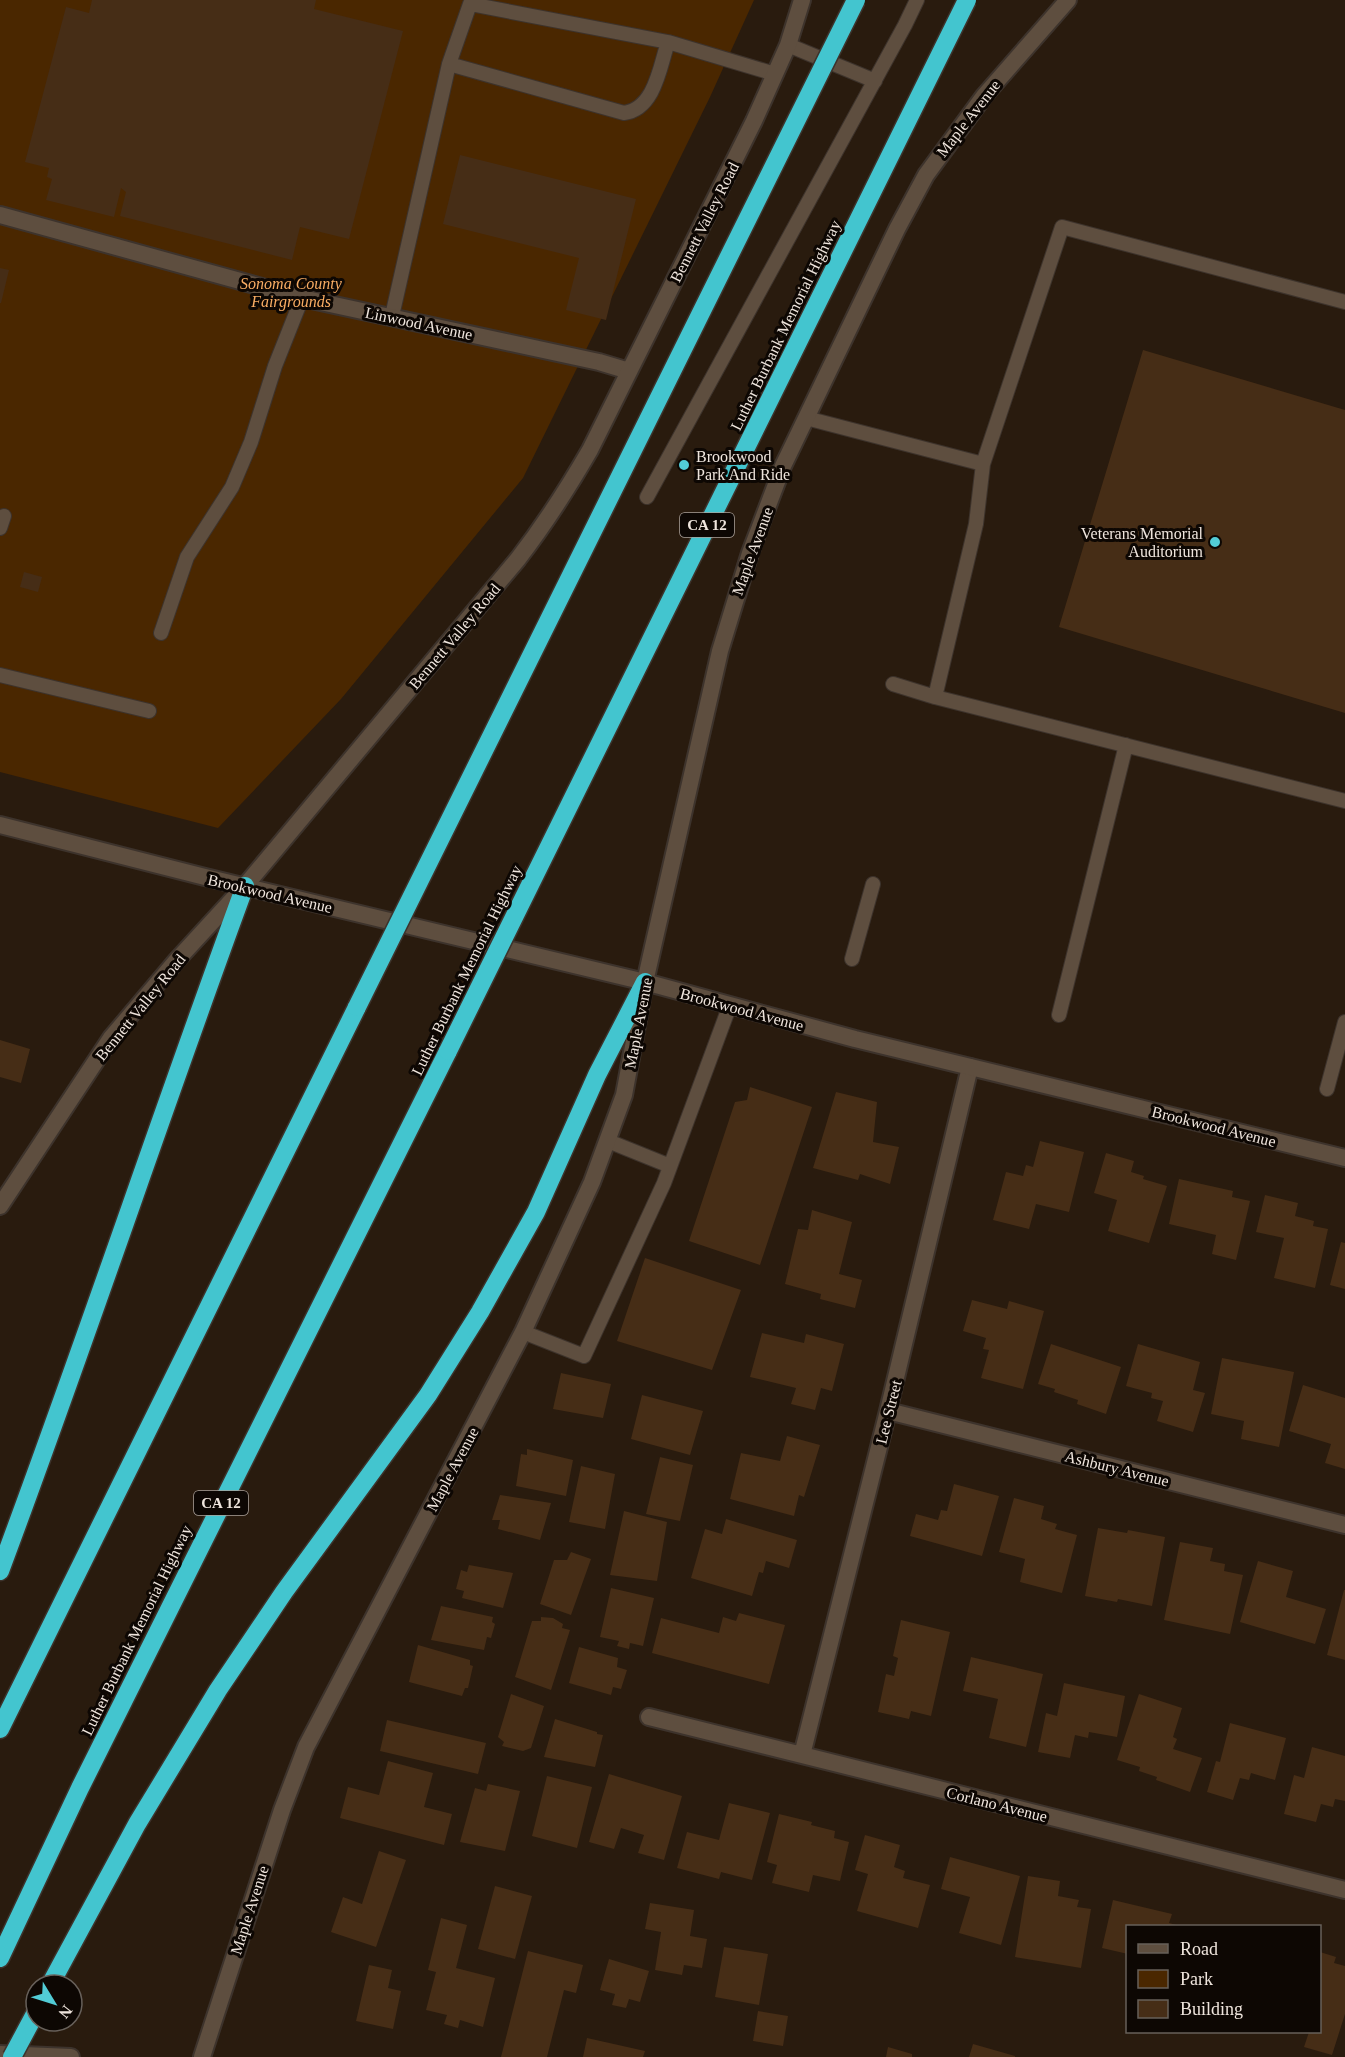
<svg xmlns="http://www.w3.org/2000/svg" width="1345" height="2057" font-family="'Times New Roman',serif">
  <rect width="100%" height="100%" fill="#291b0e"/>
  <path fill="#4a2700" d="M0 0H754L710 97 523 478 341 699 218 828 0 772Z"/>
  <path fill="#462d16" d="M92 0H316L314 9 403 31 349 239 300 227 292 260 120 216 126 192 121 188 114 217 46 200 52 179 47 177 49 168 25 162 66 7 89 13Z
    M460 155 636 199 606 320 566 310 579 258 443 224Z
    M0 268 9 270 1 303H0Z
    M1143 350 1345 410V713L1059 627Z
    M24 572 42 577 38 592 20 587Z
    M0 1040 30 1049 21 1083 0 1077Z
    M750 1087 812 1107 760 1265 689 1241 735 1102 747 1100Z
    M836 1092 877 1102 873 1142 899 1147 890 1184 860 1174 858 1180 813 1168Z
    M1040 1141 1084 1152 1069 1212 1036 1204 1029 1229 993 1220 1006 1172 1023 1176 1026 1165 1033 1167Z
    M1106 1153 1134 1161 1131 1172 1144 1176 1143 1179 1167 1186 1149 1243 1108 1231 1117 1200 1094 1193Z
    M1179 1179 1233 1191 1232 1197 1250 1201 1236 1260 1212 1254 1216 1235 1169 1224Z
    M1265 1195 1298 1203 1295 1216 1314 1221 1313 1226 1328 1229 1315 1288 1274 1278 1284 1238 1256 1232Z
    M812 1210 852 1222 839 1274 862 1280 855 1308 820 1299 821 1294 785 1284 798 1229 808 1230Z
    M1341 1242 1345 1243V1289L1330 1285Z
    M645 1258 741 1290 712 1370 617 1341Z
    M972 1300 1007 1309 1009 1301 1044 1311 1023 1389 981 1378 989 1350 983 1349 986 1338 963 1331Z
    M762 1333 804 1343 806 1334 844 1344 832 1391 821 1388 815 1410 791 1404 796 1388 750 1377Z
    M1051 1344 1121 1367 1106 1414 1077 1404 1078 1400 1054 1392 1055 1389 1038 1384Z
    M1138 1344 1200 1362 1193 1390 1205 1393 1193 1432 1157 1421 1163 1401 1151 1398 1152 1393 1126 1386Z
    M1222 1358 1294 1372 1279 1447 1241 1439 1244 1421 1211 1414Z
    M561 1373 611 1384 603 1418 553 1409Z
    M1303 1385 1345 1398V1469L1325 1463 1331 1444 1289 1431Z
    M642 1395 703 1411 690 1455 631 1439Z
    M787 1436 820 1445 804 1497 799 1495 794 1516 730 1499 741 1453 780 1461Z
    M527 1449 573 1460 566 1496 516 1486 521 1454 527 1455Z
    M660 1457 693 1465 680 1521 646 1514Z
    M581 1466 615 1474 605 1529 569 1522Z
    M954 1484 999 1496 982 1556 910 1536 916 1514 938 1520 941 1510 947 1511Z
    M500 1495 551 1503 540 1540 498 1529 500 1520H492Z
    M1014 1498 1044 1506 1041 1519 1057 1524 1055 1529 1077 1535 1062 1593 1020 1582 1025 1559 999 1552Z
    M624 1511 667 1522 657 1581 610 1575Z
    M726 1519 797 1540 789 1568 766 1561 763 1573 759 1572 752 1596 691 1578 705 1529 722 1534Z
    M1098 1528 1127 1533 1128 1530 1165 1537 1152 1606 1118 1599 1117 1602 1085 1596Z
    M1180 1542 1213 1548 1210 1561 1225 1564 1224 1571 1243 1575 1230 1634 1164 1620Z
    M571 1552 591 1559 571 1615 540 1604 554 1560H567Z
    M1258 1561 1293 1571 1286 1597 1326 1609 1315 1644 1240 1622Z
    M469 1565 513 1573 503 1608 462 1598 464 1591 456 1589 461 1570 467 1572Z
    M611 1588 654 1598 643 1646 630 1643 629 1649 617 1646 619 1641 600 1637Z
    M1344 1590H1345V1660L1327 1655Z
    M441 1606 493 1617 492 1622 495 1624 491 1638 487 1637 484 1650 431 1640Z
    M739 1613 785 1625 769 1684 652 1653 661 1618 719 1633 723 1617 736 1621Z
    M541 1617 553 1618 563 1624 562 1628 570 1630 551 1690 515 1677 532 1621H541Z
    M901 1620 950 1632 931 1716 911 1711 909 1719 878 1712 886 1674 894 1676 898 1658 893 1656Z
    M418 1645 470 1660V1665L473 1666 468 1688H465L462 1696 409 1682Z
    M579 1647 618 1658 617 1667 627 1670 621 1689 613 1687 611 1695 569 1683Z
    M971 1657 1043 1674 1026 1747 989 1738 998 1699 963 1691Z
    M1064 1683 1125 1696 1117 1737 1089 1732 1088 1738 1075 1735 1070 1758 1038 1752 1046 1713 1057 1716Z
    M511 1694 544 1706 531 1748 523 1751 502 1746 504 1742 498 1737Z
    M1139 1694 1182 1708 1173 1737 1177 1739 1173 1749 1202 1758 1190 1792 1156 1780 1157 1777 1139 1771 1140 1767 1117 1760Z
    M555 1719 597 1732V1734L603 1735 595 1767 544 1757Z
    M387 1720 486 1743 478 1774 380 1751Z
    M1230 1723 1286 1738 1275 1780 1251 1773 1249 1780 1240 1778 1233 1800 1207 1792 1216 1761 1220 1762Z
    M1312 1747 1345 1756V1801L1335 1799 1333 1807 1321 1804 1316 1822 1284 1814 1294 1775 1304 1778Z
    M388 1761 433 1773 424 1807 452 1814 444 1845 340 1818 348 1787 379 1795Z
    M609 1774 682 1796 664 1860 638 1853 644 1835 621 1828 614 1849 589 1842Z
    M547 1776 592 1787 577 1848 532 1836Z
    M488 1784 520 1791 505 1851 460 1842 475 1788 486 1791Z
    M729 1803 770 1813 752 1880 721 1872 719 1879 677 1868 687 1832 719 1840Z
    M779 1814 812 1822 811 1825 835 1831 834 1838 849 1842 840 1881 813 1875 809 1892 772 1883 777 1865 767 1862Z
    M865 1835 900 1845 894 1867 905 1871 903 1878 930 1885 918 1928 857 1911 868 1874 855 1870Z
    M379 1851 406 1860 376 1947 331 1932 343 1897 362 1904Z
    M950 1857 1020 1876 1001 1945 959 1933 970 1897 941 1889Z
    M1028 1876 1060 1881 1058 1896 1079 1900 1077 1907 1091 1909 1081 1968 1015 1957Z
    M495 1886 532 1896 515 1959 478 1949Z
    M1113 1900 1172 1914 1169 1923 1180 1926H1128V1954L1102 1948Z
    M650 1903 694 1910 690 1936 707 1939 702 1968 684 1965 682 1975 655 1970 661 1932 645 1929Z
    M441 1918 467 1925 456 1968 495 1978 483 2027 460 2020 458 2028 444 2024 447 2015 426 2010 436 1972 428 1970Z
    M724 1947 768 1954 759 2005 715 1997Z
    M528 1951 583 1965 576 1993 564 1990 547 2057H501Z
    M1320 1952 1336 1957 1334 1963 1345 1966V2014L1332 2055 1304 2047 1309 2032H1320Z
    M609 1959 649 1971 640 2002 629 1999 626 2008 612 2005 615 1994 600 1990Z
    M369 1965 392 1970 388 1988 401 1991 393 2029 356 2021Z
    M758 2011 788 2016 783 2046 753 2041Z
    M587 2038 645 2051 643 2057H583Z
    M973 2044 1015 2056V2057H969Z
    M888 2047 912 2054V2057H886Z"/>
  <g fill="none" stroke-linecap="round" stroke-linejoin="round">
    <defs>
      <path id="service" d="M668 42C660 66 655 109 624 113L449 64 470 4 668 42 775 74
        M788 45 875 81
        M1345 302 1062 227 983 464 976 524 935 697 1345 801
        M392 316 449 64
        M806 418 983 464
        M647 497 905 25 917 0
        M0 528 4 516
        M161 633 187 557 232 487 251 442 275 366 302 298
        M0 675 149 711
        M893 684 935 697
        M852 959 873 884
        M1059 1015 1126 745
        M1327 1089 1345 1022
        M608 1141 670 1166
        M523 1332 584 1356 664 1183 730 1005"/>
      <path id="minor" d="M0 215 302 298 599 362 629 371
        M888 1411 1345 1525
        M649 1717 1345 1890
        M802 1755 888 1411 970 1067"/>
      <path id="tertiary" d="M0 825 205 877 645 982 855 1039 1345 1158
        M0 1206 111 1038 177 960 244 887
        M0 2054 71 2057
        M202 2057 282 1810 306 1747 523 1332 592 1182 624 1095 643 993"/>
      <path id="secondary" d="M245 886 518 559C545 524 568 488 590 450L754 121 788 45 802 0
        M645 982 720 651 750 553 783 466 897 229 926 175 984 96 1068 0"/>
      <path id="motorway" d="M0 1571C85 1344 161 1114 245 886
        M0 1729 357 1007
        M0 1958 80 1788 448 1051
        M50 1985 137 1824 218 1690 284 1592 428 1395 480 1312 536 1212 597 1075 645 982"/>
    </defs>
    <use href="#service" stroke="#3d332c" stroke-width="16"/>
    <use href="#minor" stroke="#3d332c" stroke-width="20"/>
    <use href="#tertiary" stroke="#3d332c" stroke-width="20"/>
    <use href="#secondary" stroke="#3d332c" stroke-width="20"/>
    <use href="#motorway" stroke="#3d332c" stroke-width="21"/>
    <use href="#service" stroke="#5e4e3f" stroke-width="14"/>
    <use href="#minor" stroke="#5e4e3f" stroke-width="16"/>
    <use href="#tertiary" stroke="#5e4e3f" stroke-width="16"/>
    <use href="#secondary" stroke="#5e4e3f" stroke-width="16"/>
    <use href="#motorway" stroke="#43c5cf" stroke-width="18"/>
    <defs>
      <path id="motorway-bridge" d="M357 1007 856 0
        M448 1051 967 0
        M12 2057 36 2012"/>
    </defs>
    <use href="#motorway-bridge" stroke="#3d332c" stroke-width="21" stroke-linecap="butt"/>
    <use href="#motorway-bridge" stroke="#43c5cf" stroke-width="18"/>
  </g>
  <g fill="#52ccd6" stroke="#0d0703" stroke-width="2">
    <circle cx="684" cy="465" r="6"/>
    <circle cx="1215" cy="542" r="6"/>
  </g>
  <g text-anchor="middle" stroke-width="6" stroke-linejoin="round" paint-order="stroke">
    <g fill="#0d0703" stroke="#aba29c" stroke-width="1.5">
      <rect x="680" y="513" width="54" height="24" rx="4.5"/>
      <rect x="194" y="1491" width="54" height="24" rx="4.5"/>
    </g>
    <g font-size="15" font-weight="bold" fill="#efe5dd">
      <text x="707" y="530">CA 12</text>
      <text x="221" y="1508">CA 12</text>
    </g>
    <g font-size="16" fill="#efe5dd" stroke="#0d0703">
      <text transform="translate(968 118) rotate(-52)" y="6">Maple Avenue</text>
      <text transform="translate(704 222) rotate(-63)" y="6">Bennett Valley Road</text>
      <text transform="translate(419 323) rotate(12)" y="6">Linwood Avenue</text>
      <text transform="translate(785 325) rotate(-64)" y="6">Luther Burbank Memorial Highway</text>
      <text transform="translate(752 551) rotate(-70)" y="6">Maple Avenue</text>
      <text transform="translate(454 636) rotate(-50)" y="6">Bennett Valley Road</text>
      <text transform="translate(270 893) rotate(13)" y="6">Brookwood Avenue</text>
      <text transform="translate(466 970) rotate(-64)" y="6">Luther Burbank Memorial Highway</text>
      <text transform="translate(140 1007) rotate(-51)" y="6">Bennett Valley Road</text>
      <text transform="translate(742 1009) rotate(15)" y="6">Brookwood Avenue</text>
      <text transform="translate(638 1023) rotate(-79)" y="6">Maple Avenue</text>
      <text transform="translate(1214 1126) rotate(14)" y="6">Brookwood Avenue</text>
      <text transform="translate(888 1412) rotate(-76)" y="6">Lee Street</text>
      <text transform="translate(1117 1468) rotate(14)" y="6">Ashbury Avenue</text>
      <text transform="translate(452 1469) rotate(-62)" y="6">Maple Avenue</text>
      <text transform="translate(136 1630) rotate(-64)" y="6">Luther Burbank Memorial Highway</text>
      <text transform="translate(997 1804) rotate(14)" y="6">Corlano Avenue</text>
      <text transform="translate(249 1910) rotate(-72)" y="6">Maple Avenue</text>
    </g>
    <g font-size="16" font-style="italic" fill="#f8ac63" stroke="#0d0703">
      <text x="291" y="289">Sonoma County<tspan x="291" dy="18">Fairgrounds</tspan></text>
    </g>
    <g font-size="16" fill="#efe5dd" stroke="#0d0703" text-anchor="start">
      <text x="696" y="462">Brookwood<tspan x="696" dy="18">Park And Ride</tspan></text>
      <text x="1203" y="539" text-anchor="end">Veterans Memorial<tspan x="1203" dy="18">Auditorium</tspan></text>
    </g>
  </g>
  <rect x="1126" y="1925" width="195" height="108" fill="#0d0703" stroke="#67605a" stroke-width="1.5"/>
  <rect x="1138" y="1944" width="30" height="9" fill="#5e4e3f" stroke="#67605a" stroke-width="1.5"/>
  <text x="1180" y="1955" font-size="18" fill="#efe5dd">Road</text>
  <rect x="1138" y="1970" width="30" height="18" fill="#4a2700" stroke="#67605a" stroke-width="1.5"/>
  <text x="1180" y="1985" font-size="18" fill="#efe5dd">Park</text>
  <rect x="1138" y="2000" width="30" height="18" fill="#462d16" stroke="#67605a" stroke-width="1.5"/>
  <text x="1180" y="2015" font-size="18" fill="#efe5dd">Building</text>
  <g transform="translate(54 2003) rotate(128)"><circle r="28" fill="#0d0703" stroke="#67605a" stroke-width="1.5"/>
  <path d="M0-4.5L10 22L0 15L-10 22Z" fill="#52ccd6"/>
  <text y="-9" font-size="16" font-weight="bold" text-anchor="middle" fill="#efe5dd">N</text>
  </g>
</svg>
